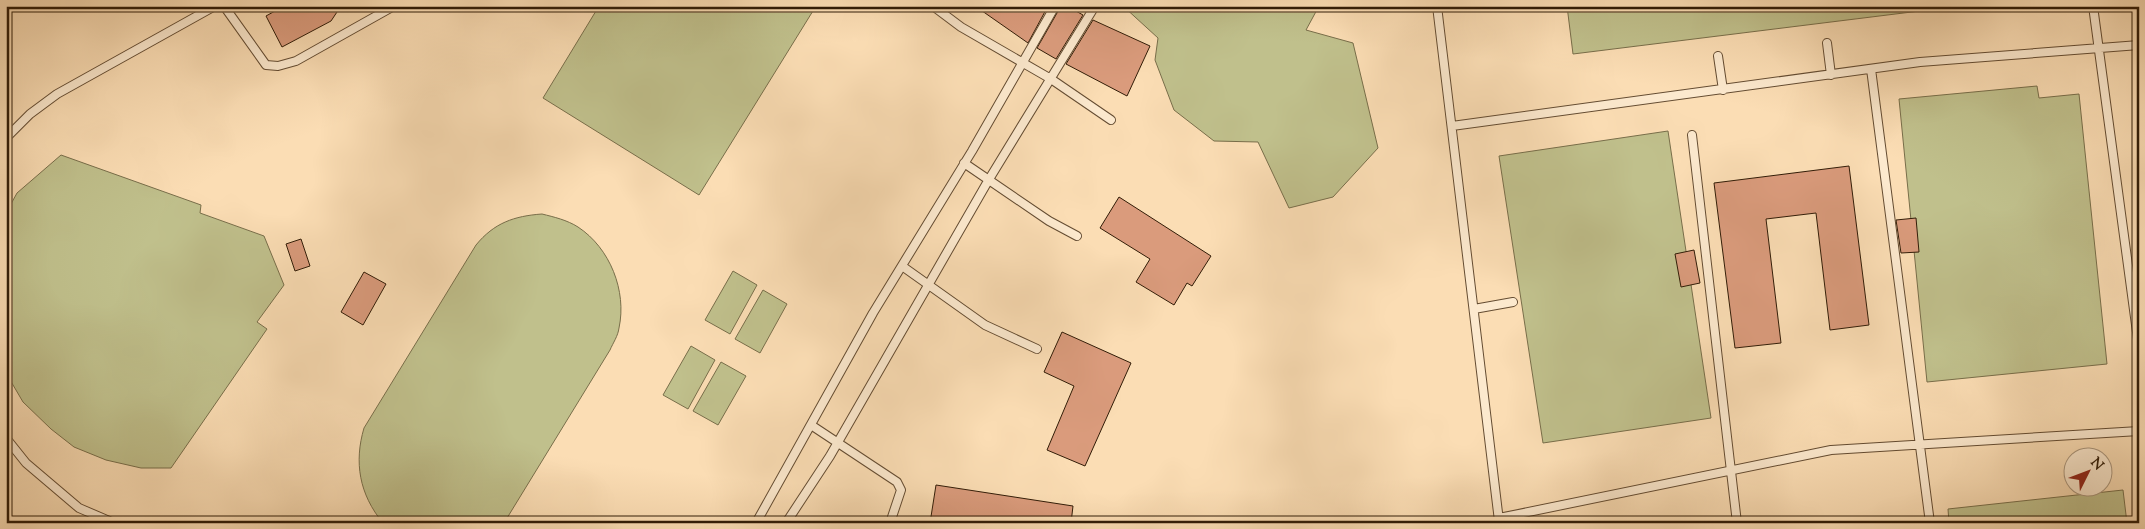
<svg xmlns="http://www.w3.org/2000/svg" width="2145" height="529" font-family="'Sorts Mill Goudy',serif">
  <rect width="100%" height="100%" fill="#fbddb4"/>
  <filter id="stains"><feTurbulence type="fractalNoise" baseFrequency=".004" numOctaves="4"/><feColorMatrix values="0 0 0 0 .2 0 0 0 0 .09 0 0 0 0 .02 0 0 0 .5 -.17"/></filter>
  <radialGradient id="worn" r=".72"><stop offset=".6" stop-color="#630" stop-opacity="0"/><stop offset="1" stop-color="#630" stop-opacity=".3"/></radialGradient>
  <path fill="#c0c08c" stroke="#786e4a" d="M599 6H816L699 195 543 98Z
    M1123 6H1319L1306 30 1353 43 1378 148 1333 197 1289 208 1258 142 1214 141 1174 110 1155 60 1158 38Z
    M1567 6H1960L1573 54Z
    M2037 86 2039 98 2079 94 2107 364 1927 382 1899 99Z
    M1668 131 1711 418 1543 443 1499 156Z
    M61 155 201 205 200 213 264 236 284 285 257 322 267 329 171 468H141L106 460 74 447 51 429 23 402 6 373V213L17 193Z
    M542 214C554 217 567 220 578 227 610 248 627 291 619 328 618 336 613 343 610 350L504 523H383C359 494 354 462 364 428L476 245C494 223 514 216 542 214Z
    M733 271 757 285 730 334 705 320Z
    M763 290 787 304 760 353 735 339Z
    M691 346 715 360 688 409 663 395Z
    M721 362 746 376 718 425 693 411Z
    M2123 490 2127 523H1949L1948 509Z"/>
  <path fill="#da9b7c" stroke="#311c07" d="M284 6H341L331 21 282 47 266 16Z
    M975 6H1048L1028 43Z
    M1061 6H1067L1083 15 1056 59 1037 48Z
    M1093 20 1150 46 1127 96 1066 64Z
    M1849 166 1869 325 1830 330 1816 213 1766 219 1781 343 1735 348 1714 183Z
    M1119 197 1211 256 1192 286 1187 283 1174 305 1136 282 1150 259 1100 228Z
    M1916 218 1919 252 1901 253 1896 220Z
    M301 239 310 266 295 271 286 244Z
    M1694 250 1700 283 1681 287 1675 254Z
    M364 272 386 284 363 325 341 312Z
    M1062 332 1131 363 1085 466 1047 450 1074 386 1044 372Z
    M936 485 1073 506 1071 523H930Z"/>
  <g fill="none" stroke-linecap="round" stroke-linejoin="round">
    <defs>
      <path id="service" d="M224 6 266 65 278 66 296 61 394 6
        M933 6 961 27 1051 79 1111 120
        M1437 6 1499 521
        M2093 6 2139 347
        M1827 43 1831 75
        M1718 56 1723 90
        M1871 69 1930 523
        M1452 126 1920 62 2139 45
        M1692 135 1737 523
        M6 138 30 114 57 94 215 6
        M964 163 1049 221 1077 236
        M902 266 985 325 1037 349
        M1474 309 1513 302
        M811 425 897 482 901 490 890 523
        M6 438 26 463 79 508 114 523
        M1499 518 1831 450 2139 431
        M756 523 873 313 972 151 1055 6
        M786 523 830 456 988 181 1095 6"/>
    </defs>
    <use href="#service" stroke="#644c32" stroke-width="10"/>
    <use href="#service" stroke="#fce9ce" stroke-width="8"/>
  </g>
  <rect width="2145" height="529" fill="none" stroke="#fbddb4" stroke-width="25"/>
  <rect x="8" y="8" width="2130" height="514" fill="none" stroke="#311c07" stroke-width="2.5"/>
  <rect x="12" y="12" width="2120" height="504" fill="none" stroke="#311c07"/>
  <g transform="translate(2088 472) rotate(48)"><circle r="24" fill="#fce9ce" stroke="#ab977e"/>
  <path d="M0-4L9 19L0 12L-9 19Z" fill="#8f2418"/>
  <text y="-8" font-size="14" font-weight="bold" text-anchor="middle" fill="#311c07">N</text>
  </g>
  <rect width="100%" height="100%" filter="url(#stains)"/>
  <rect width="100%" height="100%" fill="url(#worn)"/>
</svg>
